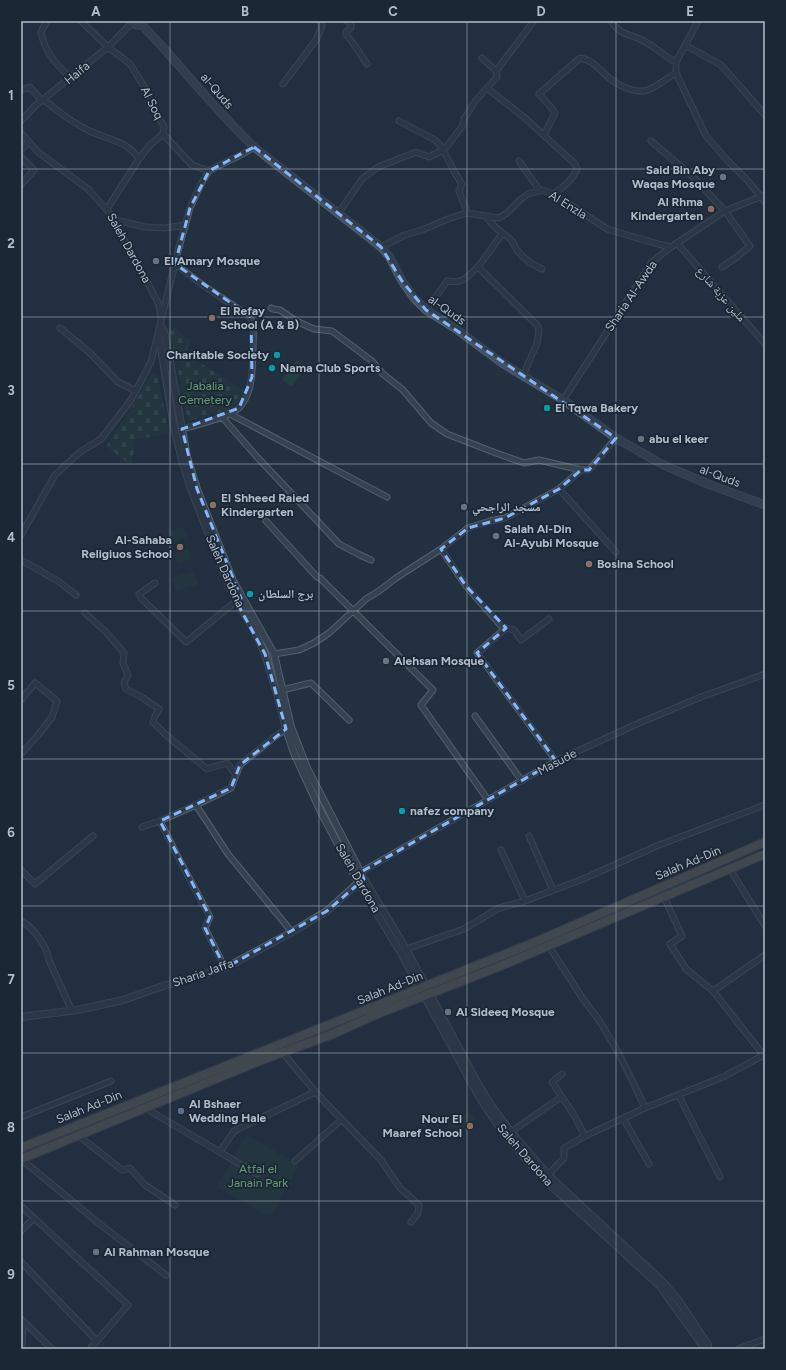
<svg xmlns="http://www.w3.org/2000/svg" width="786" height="1370" font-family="Figtree,'Noto Naskh Arabic',sans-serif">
  <defs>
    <pattern id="cemetery-stones" width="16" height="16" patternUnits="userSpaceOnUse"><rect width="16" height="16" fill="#243f41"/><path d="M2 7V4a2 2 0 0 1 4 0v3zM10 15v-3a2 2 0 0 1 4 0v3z" fill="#41595b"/></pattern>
  </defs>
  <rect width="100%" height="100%" fill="#223040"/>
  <path fill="#243f41" d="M297 360 306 367 292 387 282 380Z
    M183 527 187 537 173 542 169 532Z
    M187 548 191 559 178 564 174 553Z
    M194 571 198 584 176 591 172 578Z
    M469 1111 475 1119 458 1132 451 1124Z
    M246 1135 299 1165 270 1217 217 1187Z"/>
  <path fill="url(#cemetery-stones)" d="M174 327 191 341 184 353 245 391 235 406 218 413 188 421 170 332Z
    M153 374 157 375 169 433 136 440 131 466 110 449 107 444 134 404 150 377Z"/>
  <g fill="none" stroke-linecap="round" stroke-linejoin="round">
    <defs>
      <path id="minor" d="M44 21 46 23 41 32C44 50 57 66 71 78
        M347 21 351 24V28L346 32V34L355 46 367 64
        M611 21C621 36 628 33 642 40 654 46 664 56 676 62
        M698 21 676 62V73L706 136 728 161 748 181 765 202
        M685 45 721 65 765 115
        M496 71 534 21
        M283 84 316 40 322 26 320 21
        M487 88 525 118 574 163 577 168C574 179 563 187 554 194
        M21 90 30 87 42 101
        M44 100C59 112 74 124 92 132 110 140 127 141 139 159L150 145 163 134
        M21 121 35 106 108 47 132 23
        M399 121 435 140 441 146 455 173 462 184 459 191 466 209V213
        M21 133 38 152 88 189 116 220 122 236 150 287 159 305 161 319
        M544 135 555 113 549 105 539 94 580 58C595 60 601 73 613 81 620 86 634 92 643 91 652 91 667 78 676 73
        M651 141 692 176 725 211 750 246 737 257 722 267
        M21 150 28 142
        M21 157 34 170 21 185
        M519 161 540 191
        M209 171C224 162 240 157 254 147
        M107 209 139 159
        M338 214 362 179 378 167 416 152 429 157 443 150 448 145 463 125 464 119 476 100 497 77 496 71 482 58
        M487 217C494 230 504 232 512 241 514 244 515 247 517 250 523 259 532 264 542 269
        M116 220 145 227 165 228 185 225
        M677 243 765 344
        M381 247 405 235 422 230 448 219 466 213 499 218 507 213 521 199 528 194 541 190 554 194 607 229 658 244 671 247
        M175 264 207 288 249 316C255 323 253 340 253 349 252 368 254 392 239 408 231 416 194 426 182 429
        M478 267 537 325 539 330 537 343 523 376
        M271 308 273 309 280 310 296 321 314 329 332 331 372 361 383 374 403 390 431 423 447 434 496 453 524 463 539 460 581 470
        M426 310 447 281C451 281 456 282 460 281 475 276 492 247 502 234
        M60 328 89 352 118 382 136 391
        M563 400 652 262 671 247 725 211 765 195
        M228 413 387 497
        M221 416 258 458 339 544 360 555 371 560
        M559 489 616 552
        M266 521 317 577 320 578 433 690 421 705 488 800
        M21 535 55 475 80 452 101 439 131 400 151 362 178 251 190 208 201 184 209 171 192 165 163 134 164 126 151 106 145 88 130 64 108 47 81 21
        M441 549 466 586 502 627 514 630 521 640 549 619
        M21 560 58 581 76 595
        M155 583 139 594 141 598 186 642 240 598
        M85 613 106 632 124 653 123 663 128 675 124 683 126 689 143 698 159 709 155 716 153 722 165 734 207 769 227 763 236 775
        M506 628 477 653 556 761
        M274 654 299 650 314 643 329 633 366 599 379 591 396 578 441 549 468 528 490 521 505 518 559 489 581 470H589L616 438
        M282 690 311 683 349 720
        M21 700 35 683 57 701 52 717 39 734 21 754
        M475 716 522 781
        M196 805 228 854 292 932
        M142 827 160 821
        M529 836 553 890
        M501 850 525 901
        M730 869 765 926
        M21 870 35 884 93 836
        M361 872 556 761 637 724 701 697 765 674
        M664 897 682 936 670 944 686 969 713 991 765 1057
        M21 921C33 927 47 946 49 960L72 1011
        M549 946 583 999 599 1020 618 1052 633 1082 645 1108
        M406 949 464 929 499 908 525 901 583 879 659 845 765 805
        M225 968 205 928 210 917 180 861 160 821 196 805 231 788 240 765 277 735 288 728
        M713 991 765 955
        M282 1052 319 1096 381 1160 400 1188 419 1205 418 1213 411 1222
        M562 1074 552 1082 574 1115 585 1136
        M679 1096 720 1177
        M145 1108 257 1174
        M21 1117 111 1081
        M623 1118 649 1164
        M511 1132 561 1097
        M78 1135 122 1170 130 1168 145 1185 175 1205
        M220 1152 234 1131 315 1092
        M21 1159 101 1225 166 1275
        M295 1161 341 1120
        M548 1175 564 1158V1148L585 1136 645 1108 723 1077 764 1055
        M21 1206 128 1305 90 1349
        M21 1231 34 1218
        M21 1262 97 1341
        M21 1319 52 1349
        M22 1349 23 1321
        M738 1349 765 1339"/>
      <path id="tertiary" d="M162 328 159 336 174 427 182 460 191 489 229 586 255 632 265 654 278 697 286 729 294 753 322 814 358 882 401 953 477 1093 485 1106 505 1135 523 1156 547 1182 659 1285 705 1349
        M162 328 165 334 187 457 197 489 233 581 274 654 291 727 307 768 364 879 406 949 477 1082 493 1108 511 1132 548 1175 663 1282 679 1301 708 1345V1349
        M21 1017 78 1010 123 1000 163 986 225 968 292 932 327 911 360 881"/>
      <path id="secondary" d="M131 21C134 26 140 27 143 21
        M141 24C180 64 214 109 254 147L381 247 389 256 402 281 414 298 426 310 456 329 502 363 563 400 616 438 656 461 668 467 708 484 765 505"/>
      <path id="trunk" d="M21 1148 533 943 765 842
        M21 1159 262 1060 333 1034 375 1015 503 965 765 854"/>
    </defs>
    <use href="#minor" stroke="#54606e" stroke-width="7"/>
    <use href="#tertiary" stroke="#54606e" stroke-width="8"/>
    <use href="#secondary" stroke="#54606e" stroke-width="9"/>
    <use href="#trunk" stroke="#414d5b" stroke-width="10"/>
    <use href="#minor" stroke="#364250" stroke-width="5"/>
    <use href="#tertiary" stroke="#364250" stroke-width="6"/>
    <use href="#secondary" stroke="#445163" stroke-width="7"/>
    <use href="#trunk" stroke="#666461" stroke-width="8"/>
  </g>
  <path d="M0 0H786V1370H0ZM254 147 381 247 402 281 426 310 616 438 589 470H581L559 489 505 518 468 528 441 549 466 586 506 628 477 653 556 761 361 872 364 879 327 911 225 968 205 928 210 917 160 821 231 788 240 765 286 729 265 654 236 601 241 598 197 489 182 429 239 408 252 377 251 317 175 264 190 208 209 171Z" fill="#223040" fill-opacity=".55" fill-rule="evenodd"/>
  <path fill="none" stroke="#83b7ff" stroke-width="3" stroke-dasharray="8 5" stroke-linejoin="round" d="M254 147 381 247 402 281 426 310 616 438 589 470H581L559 489 505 518 468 528 441 549 466 586 506 628 477 653 556 761 361 872 364 879 327 911 225 968 205 928 210 917 160 821 231 788 240 765 286 729 265 654 236 601 241 598 197 489 182 429 239 408 252 377 251 317 175 264 190 208 209 171Z"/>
  <path fill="none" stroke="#b2bdcb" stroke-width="1" stroke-opacity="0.55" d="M170 21V1349M319 21V1349M467 21V1349M616 21V1349M21 169H765M21 317H765M21 464H765M21 611H765M21 759H765M21 906H765M21 1053H765M21 1201H765"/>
  <g fill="#6b7280" stroke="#1b2735" stroke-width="1.5">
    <circle cx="723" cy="177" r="4"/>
    <circle cx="156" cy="261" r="4"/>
    <circle cx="641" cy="439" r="4"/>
    <circle cx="464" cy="507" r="4"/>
    <circle cx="496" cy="536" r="4"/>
    <circle cx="386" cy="661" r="4"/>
    <circle cx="448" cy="1012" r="4"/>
    <circle cx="96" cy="1252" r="4"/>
  </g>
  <g fill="#8d6e63" stroke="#1b2735" stroke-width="1.5">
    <circle cx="711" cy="209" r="4"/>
    <circle cx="212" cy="318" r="4"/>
    <circle cx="213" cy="505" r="4"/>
    <circle cx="180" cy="547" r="4"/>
    <circle cx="589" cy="564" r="4"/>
    <circle cx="470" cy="1126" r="4"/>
  </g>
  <g fill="#0f9aa8" stroke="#1b2735" stroke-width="1.5">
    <circle cx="277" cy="355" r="4"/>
    <circle cx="272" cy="368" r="4"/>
    <circle cx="547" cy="408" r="4"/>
    <circle cx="250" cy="594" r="4"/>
    <circle cx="402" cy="811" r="4"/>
  </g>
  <circle fill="#5c6f8a" stroke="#1b2735" stroke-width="1.5" cx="181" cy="1111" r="4"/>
  <g text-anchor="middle" stroke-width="3.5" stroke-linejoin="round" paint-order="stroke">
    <g font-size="12" fill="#b2bdcb" stroke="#1b2735">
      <text transform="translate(77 73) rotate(-39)" y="4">Haifa</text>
      <text transform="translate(217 91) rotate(49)" y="4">al-Quds</text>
      <text transform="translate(152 103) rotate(63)" y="4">Al Soq</text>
      <text transform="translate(568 205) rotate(32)" y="4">Al Enzla</text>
      <text transform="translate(129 248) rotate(61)" y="4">Saleh Dardona</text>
      <text transform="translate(721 294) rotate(49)" y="4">ملين عزبة شارع</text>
      <text transform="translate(631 296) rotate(-56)" y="4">Sharia Al-Awda</text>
      <text transform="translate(447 310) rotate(35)" y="4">al-Quds</text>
      <text transform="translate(720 476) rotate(21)" y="4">al-Quds</text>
      <text transform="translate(225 571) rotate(66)" y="4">Saleh Dardona</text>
      <text transform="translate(557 762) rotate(-28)" y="4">Masude</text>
      <text transform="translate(688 863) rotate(-23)" y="4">Salah Ad-Din</text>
      <text transform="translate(358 878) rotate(60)" y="4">Saleh Dardona</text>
      <text transform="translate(203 973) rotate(-19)" y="4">Sharia Jaffa</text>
      <text transform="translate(390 988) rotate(-22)" y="4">Salah Ad-Din</text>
      <text transform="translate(89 1107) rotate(-22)" y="4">Salah Ad-Din</text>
      <text transform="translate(525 1155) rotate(49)" y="4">Saleh Dardona</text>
    </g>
    <g font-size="12" font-weight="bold" fill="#b2bdcb" stroke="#1b2735" text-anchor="start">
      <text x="715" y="174" text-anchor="end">Said Bin Aby<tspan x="715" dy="14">Waqas Mosque</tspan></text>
      <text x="703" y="206" text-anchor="end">Al Rhma<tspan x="703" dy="14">Kindergarten</tspan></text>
      <text x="164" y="265">El Amary Mosque</text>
      <text x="220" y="315">El Refay<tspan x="220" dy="14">School (A &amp; B)</tspan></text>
      <text x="269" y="359" text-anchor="end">Charitable Society</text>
      <text x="280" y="372">Nama Club Sports</text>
      <text x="555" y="412">El Tqwa Bakery</text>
      <text x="649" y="443">abu el keer</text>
      <text x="221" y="502">El Shheed Raied<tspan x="221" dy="14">Kindergarten</tspan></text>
      <text x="472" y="511">مسجد الراجحي</text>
      <text x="504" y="533">Salah Al-Din<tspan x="504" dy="14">Al-Ayubi Mosque</tspan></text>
      <text x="172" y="544" text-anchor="end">Al-Sahaba<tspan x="172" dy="14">Religiuos School</tspan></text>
      <text x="597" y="568">Bosina School</text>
      <text x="258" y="598">برج السلطان</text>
      <text x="394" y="665">Alehsan Mosque</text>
      <text x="410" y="815">nafez company</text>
      <text x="456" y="1016">Al Sideeq Mosque</text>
      <text x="189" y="1108">Al Bshaer<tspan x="189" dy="14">Wedding Hale</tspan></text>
      <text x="462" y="1123" text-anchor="end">Nour El<tspan x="462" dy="14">Maaref School</tspan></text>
      <text x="104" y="1256">Al Rahman Mosque</text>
    </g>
    <g font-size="12" fill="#679e72" stroke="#1b2735">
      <text x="205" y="390">Jabalia<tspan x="205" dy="14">Cemetery</tspan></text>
      <text x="258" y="1173">Atfal el<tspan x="258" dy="14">Janain Park</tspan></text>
    </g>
  </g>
  <rect width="786" height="1370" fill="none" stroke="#1b2735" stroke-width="44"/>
  <rect x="22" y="22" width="742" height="1326" fill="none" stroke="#b2bdcb" stroke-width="1.5"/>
  <g font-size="13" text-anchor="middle" font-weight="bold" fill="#b2bdcb">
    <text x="96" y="16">A</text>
    <text x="245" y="16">B</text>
    <text x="393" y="16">C</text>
    <text x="541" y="16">D</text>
    <text x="690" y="16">E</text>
    <text x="11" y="100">1</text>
    <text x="11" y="248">2</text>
    <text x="11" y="395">3</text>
    <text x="11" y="542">4</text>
    <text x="11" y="690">5</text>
    <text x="11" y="837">6</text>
    <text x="11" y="984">7</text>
    <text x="11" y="1132">8</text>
    <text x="11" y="1279">9</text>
  </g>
</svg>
